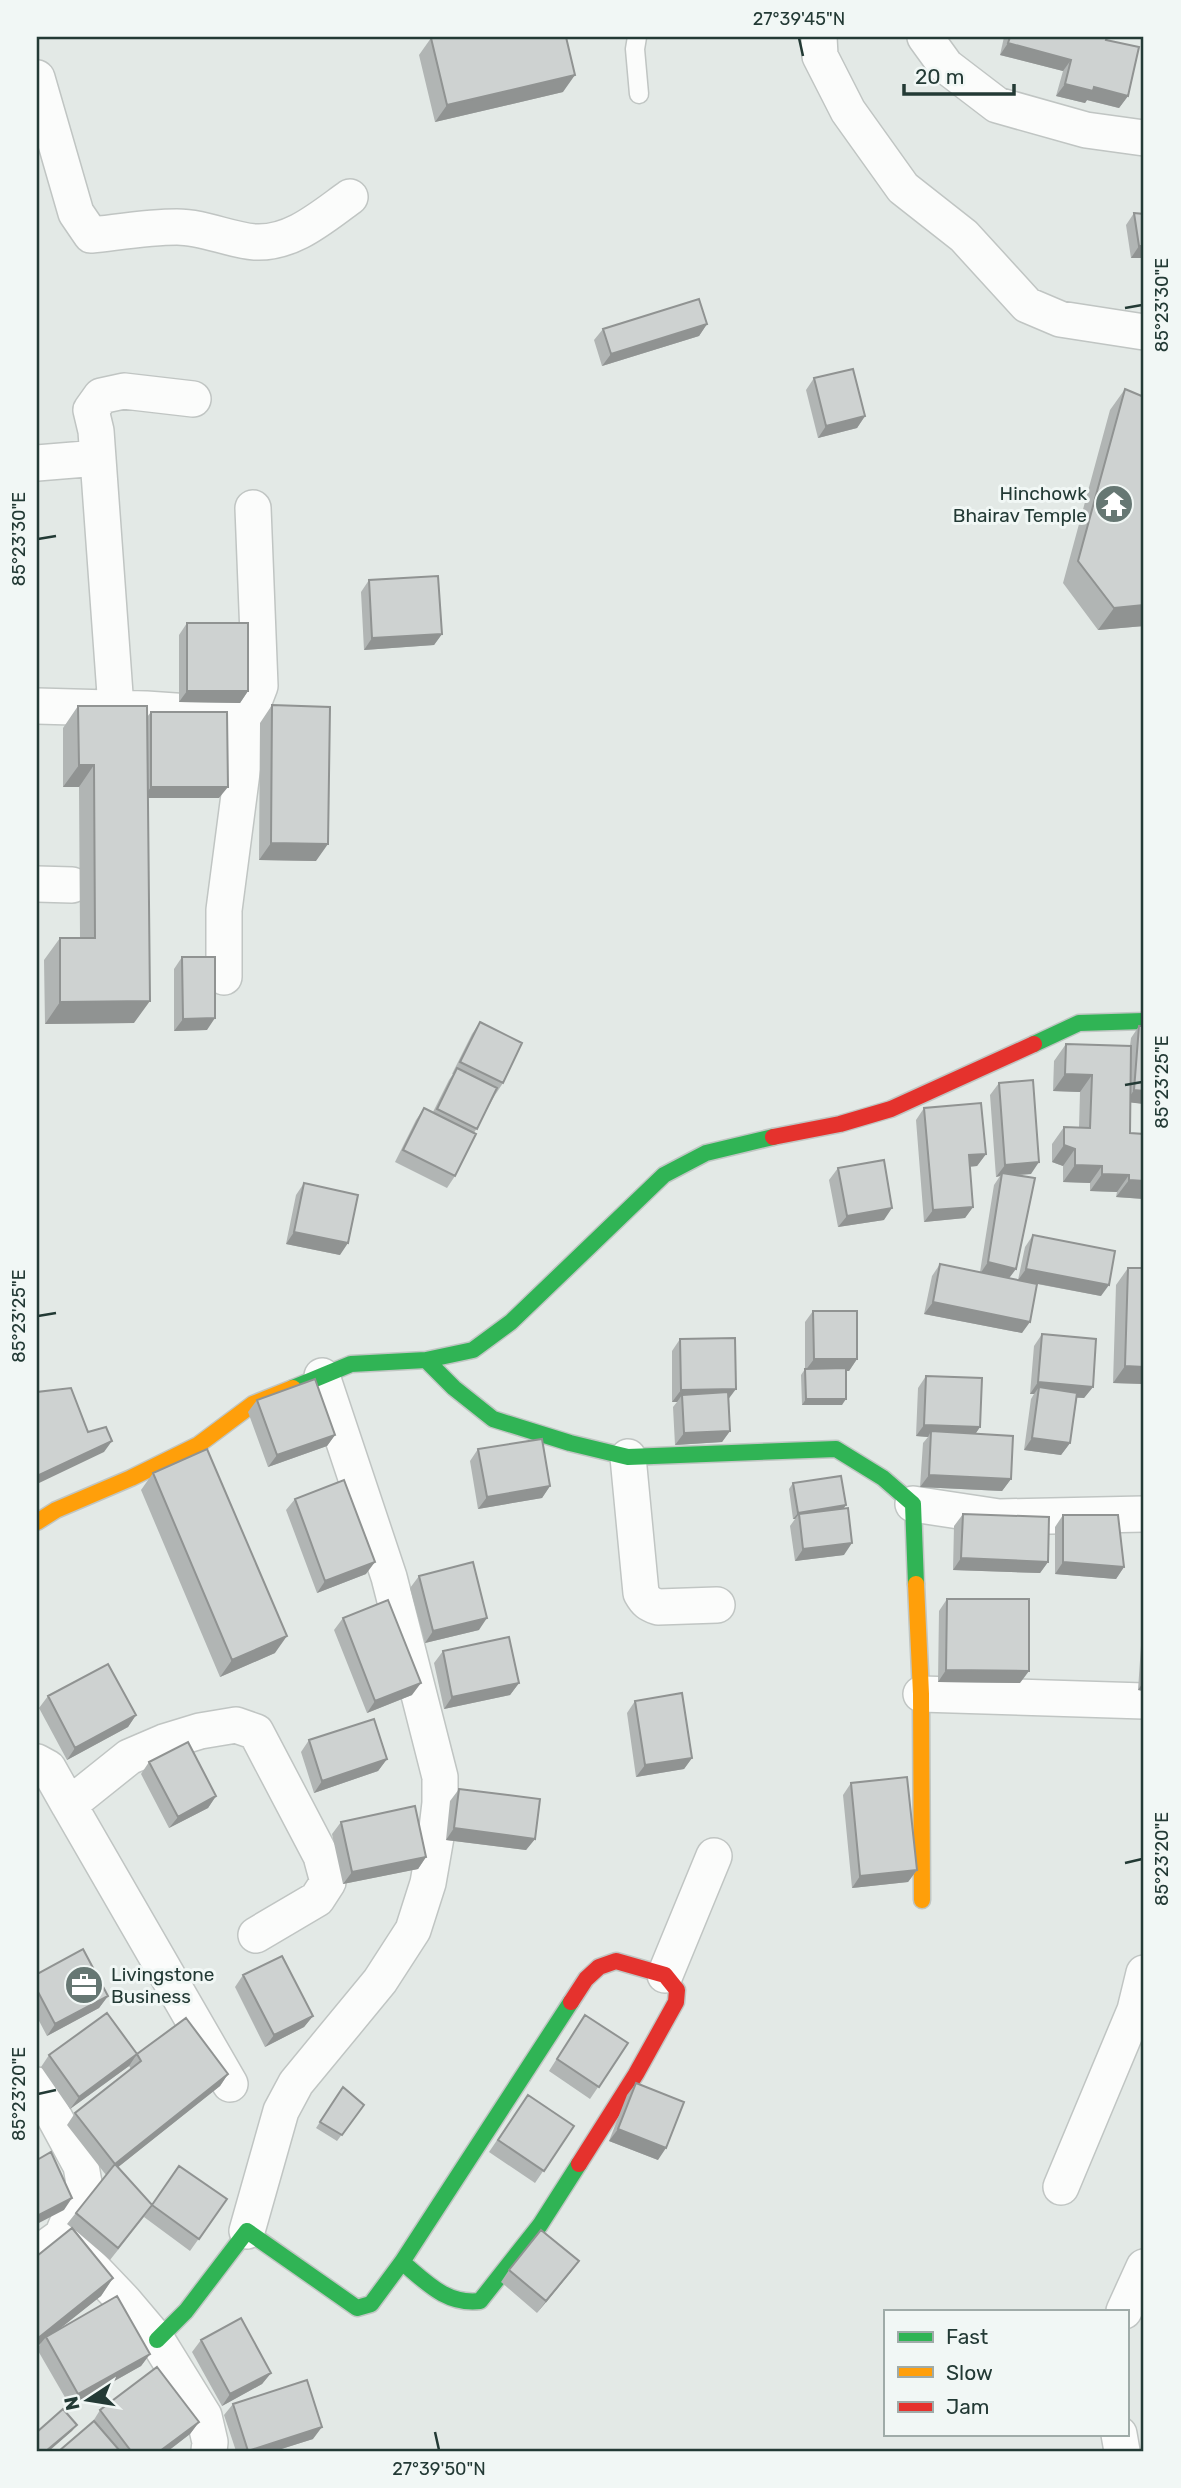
<svg xmlns="http://www.w3.org/2000/svg" width="1181" height="2488" font-family="Rubik,sans-serif">
  <rect width="100%" height="100%" fill="#e3e9e6"/>
  <g fill="none" stroke-linecap="round" stroke-linejoin="round">
    <defs>
      <path id="lane" d="M637 37 635 49 639 94"/>
      <path id="street" d="M819 37 820 56 848 111 903 188 964 236 1027 305 1060 319 1144 332
        M925 37 946 66 997 105 1086 130 1144 138
        M37 78 76 213 91 235C119 232 149 227 177 227 204 227 229 240 255 242 292 244 322 217 350 197
        M37 463 98 458
        M37 706 146 709 204 713 235 720 243 730 244 757 224 910V977
        M116 708 96 431 91 410 101 396 124 391 193 399
        M243 730 260 686 253 508
        M37 884 72 885
        M628 1457 641 1593C646 1602 649 1604 658 1607L717 1605
        M913 1504 999 1517 1144 1514
        M921 1694 1144 1701
        M37 1762 48 1768 69 1805 129 1757 164 1742 200 1731 236 1725 256 1732 321 1856 328 1882 317 1899 256 1935
        M69 1805 230 2084
        M665 1975 714 1856
        M37 2085 81 2166 84 2183 62 2236 124 2301 157 2340 204 2416 210 2442 209 2451
        M1061 2187 1135 2010 1144 1973
        M247 2231 281 2111 296 2083 380 1981 413 1930 428 1883 436 1837 440 1803V1777L389 1577 322 1376
        M37 2254 62 2236
        M1124 2311 1144 2267
        M1119 2434 1122 2451"/>
      <path id="fast" d="M1034 1044 1079 1023 1144 1021
        M426 1360 454 1388 493 1419 570 1443 628 1457 836 1449 883 1478 913 1504 916 1584
        M293 1388 351 1364 426 1360 473 1350 511 1322 664 1175 706 1153 773 1137
        M402 2262C426 2282 446 2305 480 2301L540 2225 579 2164
        M157 2340 186 2311 247 2231 357 2308 371 2304 402 2262 571 2002"/>
      <path id="slow" d="M37 1522 56 1510 131 1478 198 1445 253 1404 293 1388
        M916 1584 921 1694 922 1900"/>
      <path id="jam" d="M773 1137 840 1124 891 1109 1034 1044
        M571 2002 586 1979 599 1967 616 1961 665 1975 677 1990 676 2002 636 2074 579 2164"/>
    </defs>
    <use href="#lane" stroke="#c0c5c3" stroke-width="21"/>
    <use href="#street" stroke="#c0c5c3" stroke-width="38"/>
    <use href="#fast" stroke="#c0c6c3" stroke-width="19"/>
    <use href="#slow" stroke="#c0c6c3" stroke-width="19"/>
    <use href="#jam" stroke="#c0c6c3" stroke-width="19"/>
    <use href="#lane" stroke="#fbfcfb" stroke-width="18"/>
    <use href="#street" stroke="#fbfcfb" stroke-width="35"/>
    <use href="#fast" stroke="#30b455" stroke-width="16"/>
    <use href="#slow" stroke="#ff9f0a" stroke-width="16"/>
    <use href="#jam" stroke="#e5322d" stroke-width="16"/>
  </g>
  <path fill="#b1b5b4" d="M1004 37H1107L1106 40 1128 96 1119 108 1087 100 1085 103 1056 96 1063 71 1000 55Z
    M431 38 563 92 435 122 419 55Z
    M1134 213 1144 214V258H1131L1126 225Z
    M707 324 699 336 602 366 594 340 603 329Z
    M814 378 865 416 857 428 818 438 806 390Z
    M1125 389 1144 397V626L1098 630 1063 583 1110 410Z
    M369 580 442 634 434 645 364 650 361 592Z
    M187 623 248 691 240 703 179 702V635Z
    M272 705 316 861 259 860 260 723Z
    M78 706 147 717 151 712 219 798H148L134 1023 45 1024 44 960 60 938H80L79 787H63V728Z
    M182 957 207 1030 174 1031V969Z
    M480 1022 503 1083 495 1095 474 1133 455 1176 447 1188 395 1162 416 1120 424 1108 433 1112 449 1080 453 1074H452L472 1034Z
    M1139 1026H1144V1104L1130 1102V1133L1144 1199 1116 1197 1117 1192 1090 1191V1183L1063 1182V1166L1052 1162V1144L1064 1127 1079 1128 1080 1092 1053 1091 1054 1061 1066 1044 1130 1046 1131 1038Z
    M999 1083 1031 1174 1017 1175 1009 1278 1018 1280 1025 1247 1033 1235 1101 1296 1037 1284 1022 1333 924 1314 932 1276 940 1264 980 1272 994 1185 1000 1176 996 1177 990 1095Z
    M924 1108 986 1154 977 1166 970 1167 973 1207 965 1218 924 1222 916 1120Z
    M838 1168 884 1220 838 1227 829 1180Z
    M304 1183 340 1255 286 1244 296 1195Z
    M1128 1268 1144 1384 1113 1383 1116 1285Z
    M813 1311 857 1359 849 1371H846L842 1405H802L801 1375 805 1369V1322Z
    M1042 1334 1093 1387 1084 1398H1077L1070 1443 1061 1455 1024 1450 1031 1399 1034 1394H1030L1034 1346Z
    M680 1339 729 1399 730 1431 722 1442 675 1445 673 1407 677 1402H672V1351Z
    M926 1376 980 1427 975 1434 1011 1479 1002 1491 920 1487 923 1443 928 1437 916 1436 918 1388Z
    M257 1400 335 1435 327 1446 268 1467 248 1412Z
    M478 1449 550 1486 542 1498 478 1509 470 1461Z
    M153 1473 275 1653 220 1677 141 1490Z
    M793 1483 844 1508V1555L795 1561 790 1526 795 1519H793L789 1489Z
    M295 1499 366 1574 317 1593 286 1510Z
    M963 1514 1048 1562 1040 1573 953 1570 954 1526Z
    M1063 1515 1124 1567 1116 1579 1055 1574V1527Z
    M419 1576 479 1630 425 1643 410 1588Z
    M947 1599 1020 1683 938 1682 939 1611Z
    M343 1618 412 1695 367 1713 334 1630Z
    M1144 1628V1691L1138 1690 1142 1631Z
    M443 1651 519 1683 510 1695 444 1709 434 1663Z
    M48 1696 136 1715 128 1727 67 1760 39 1708Z
    M635 1701 692 1758 684 1769 636 1777 627 1713Z
    M309 1740 387 1759 378 1771 314 1793 301 1752Z
    M149 1762 216 1796 208 1808 169 1828 141 1774Z
    M851 1783 917 1870 908 1882 852 1888 843 1795Z
    M459 1789 535 1839 526 1850 446 1840 450 1801Z
    M341 1822 426 1857 418 1869 343 1884 332 1834Z
    M37 1974 108 1996 99 2008 47 2036 37 2017Z
    M243 1975 313 2016 304 2027 265 2047 235 1987Z
    M577 2027 628 2043 590 2099 549 2071Z
    M137 2054 228 2074 220 2086 118 2167 152 2205 227 2199 190 2251 144 2217 110 2260 75 2230 113 2278 101 2296 57 2330 150 2354 141 2366 70 2406 37 2349 41 2343 37 2347V2256L72 2228 67 2224 106 2175 67 2125 75 2113 131 2069 129 2066 70 2109 41 2067 49 2055Z
    M636 2083 658 2160 609 2141 627 2095Z
    M343 2087 364 2105 337 2141 316 2128Z
    M528 2095 574 2126 535 2183 489 2152Z
    M509 2270 570 2273 537 2313 501 2282Z
    M201 2340 271 2373 262 2384 222 2406 192 2352Z
    M233 2404 313 2439 275 2451H236L224 2415Z
    M100 2410 199 2422 190 2434 168 2451H59L92 2423Z"/>
  <path fill="#909392" d="M1008 43 1071 60 1063 71 1000 55Z
    M575 75 563 92 435 122 447 105Z
    M1065 84 1094 87 1128 96 1119 108 1087 100 1085 103 1056 96Z
    M1139 246H1144V258H1131Z
    M707 324 699 336 602 366 611 354Z
    M865 416 857 428 818 438 826 426Z
    M1144 605V626L1098 630 1114 608Z
    M442 634 434 645 364 650 372 638Z
    M187 691H248L240 703 179 702Z
    M79 765H94L79 787H63Z
    M151 787H228L219 798H143Z
    M271 843 328 844 316 861 259 860Z
    M150 1001 134 1023 45 1024 60 1002Z
    M215 1018 207 1030 174 1031 183 1019Z
    M1065 1074 1092 1075 1080 1092 1053 1091Z
    M1134 1090 1144 1091V1104L1126 1102Z
    M1064 1145 1075 1149 1063 1166 1052 1162Z
    M986 1154 977 1166 961 1167 969 1155Z
    M1039 1162 1031 1174 1002 1176V1173L1000 1176 996 1177 1005 1165Z
    M1075 1165 1102 1166 1090 1183 1063 1182Z
    M1102 1174 1129 1175 1117 1192 1090 1191Z
    M1129 1180 1144 1181V1199L1116 1197Z
    M973 1207 965 1218 924 1222 933 1210Z
    M892 1208 884 1220 838 1227 847 1216Z
    M294 1232 348 1243 340 1255 286 1244Z
    M988 1262 1016 1269 1007 1281 980 1274Z
    M1026 1269 1109 1285 1101 1296 1018 1280Z
    M933 1302 1030 1322 1022 1333 924 1314Z
    M814 1359H857L849 1371H805Z
    M1125 1366 1144 1367V1384L1113 1383Z
    M1038 1382 1093 1387 1084 1398 1038 1394 1039 1387 1034 1394H1030Z
    M736 1389 727 1401 682 1395 677 1402H672L681 1390Z
    M806 1399H846L842 1405H802Z
    M924 1425 980 1427 972 1439 931 1431 928 1437 916 1436Z
    M730 1431 722 1442 675 1445 684 1433Z
    M335 1435 327 1446 268 1467 277 1455Z
    M1032 1438 1070 1443 1061 1455 1024 1450Z
    M112 1441 104 1452 37 1484V1476Z
    M929 1475 1011 1479 1002 1491 920 1487Z
    M550 1486 542 1498 478 1509 487 1497Z
    M846 1505 842 1511 799 1514 795 1519H793L798 1513Z
    M852 1543 844 1555 795 1561 803 1549Z
    M961 1558 1048 1562 1040 1573 953 1570Z
    M375 1562 366 1574 317 1593 325 1581Z
    M1063 1562 1124 1567 1116 1579 1055 1574Z
    M487 1618 479 1630 425 1643 433 1631Z
    M287 1636 275 1653 220 1677 232 1660Z
    M946 1670 1029 1671 1020 1683 938 1682Z
    M1144 1681V1691L1138 1690Z
    M421 1683 412 1695 367 1713 375 1701Z
    M519 1683 510 1695 444 1709 452 1697Z
    M136 1715 128 1727 67 1760 75 1748Z
    M692 1758 684 1769 636 1777 645 1765Z
    M387 1759 378 1771 314 1793 322 1781Z
    M216 1796 208 1808 169 1828 178 1817Z
    M454 1828 535 1839 526 1850 446 1840Z
    M426 1857 418 1869 343 1884 352 1872Z
    M917 1870 908 1882 852 1888 860 1876Z
    M108 1996 99 2008 47 2036 55 2024Z
    M313 2016 304 2027 265 2047 274 2035Z
    M137 2054 129 2066 70 2109 79 2097Z
    M228 2074 220 2086 107 2176 115 2164Z
    M618 2129 666 2148 658 2160 609 2141Z
    M72 2198 64 2210 37 2224V2216Z
    M579 2261 570 2273 537 2313 546 2301Z
    M113 2278 101 2296 47 2339 46 2337 41 2343 37 2347V2339Z
    M150 2354 141 2366 70 2406 78 2394Z
    M271 2373 262 2384 222 2406 230 2394Z
    M199 2422 190 2434 168 2451H160Z
    M77 2425 72 2431 49 2451H46Z
    M322 2427 313 2439 275 2451H247Z"/>
  <path fill="#ced2d1" stroke="#909392" stroke-width="2" d="M438 37H566L575 75 447 105 431 38Z
    M1010 37H1107L1106 40 1139 47 1128 96 1094 87 1093 91 1065 84 1071 60 1008 43Z
    M1134 213 1144 214V246H1139Z
    M699 299 707 324 611 354 603 329Z
    M853 369 865 416 826 426 814 378Z
    M1125 389 1144 397V605L1114 608 1078 561Z
    M438 576 442 634 372 638 369 580Z
    M187 623H248V691H187Z
    M272 705 330 707 328 844 271 843Z
    M78 706H147L150 1001 60 1002V938H95L94 765H79Z
    M151 712H227L228 787H151Z
    M182 957H215V1018L183 1019Z
    M480 1022 522 1043 503 1083 460 1062Z
    M1139 1026H1144V1091L1134 1090Z
    M1066 1044 1131 1046 1130 1133 1144 1134V1181L1129 1180V1175L1102 1174V1166L1075 1165V1149L1064 1145V1127L1090 1128 1092 1075 1065 1074Z
    M457 1068 497 1088 477 1129 437 1109Z
    M1033 1080 1039 1162 1005 1165 999 1083Z
    M981 1103 986 1154 969 1155 973 1207 933 1210 924 1108Z
    M424 1108 476 1134 455 1176 403 1150Z
    M884 1160 892 1208 847 1216 838 1168Z
    M1002 1173 1035 1178 1016 1269 988 1262Z
    M304 1183 358 1195 348 1243 294 1232Z
    M1033 1235 1115 1251 1109 1285 1026 1269Z
    M940 1264 1037 1284 1030 1322 933 1302Z
    M1128 1268H1144V1367L1125 1366Z
    M813 1311H857V1359H814Z
    M1042 1334 1096 1339 1093 1387 1038 1382Z
    M735 1338 736 1389 681 1390 680 1339Z
    M846 1368V1399H806L805 1369Z
    M926 1376 982 1378 980 1427 924 1425Z
    M315 1379 335 1435 277 1455 257 1400Z
    M1039 1387 1077 1393 1070 1443 1032 1438Z
    M71 1388 88 1432 106 1427 112 1441 37 1476V1392Z
    M728 1392 730 1431 684 1433 682 1395Z
    M931 1431 1013 1436 1011 1479 929 1475Z
    M542 1439 550 1486 487 1497 478 1449Z
    M207 1449 287 1636 232 1660 153 1473Z
    M841 1476 846 1505 798 1513 793 1483Z
    M344 1480 375 1562 325 1581 295 1499Z
    M848 1508 852 1543 803 1549 799 1514Z
    M963 1514 1049 1517 1048 1562 961 1558Z
    M1063 1515H1118L1124 1567 1063 1562Z
    M473 1562 487 1618 433 1631 419 1576Z
    M947 1599H1029V1671L946 1670Z
    M388 1600 421 1683 375 1701 343 1618Z
    M509 1637 519 1683 452 1697 443 1651Z
    M108 1664 136 1715 75 1748 48 1696Z
    M682 1693 692 1758 645 1765 635 1701Z
    M374 1719 387 1759 322 1781 309 1740Z
    M188 1742 216 1796 178 1817 149 1762Z
    M907 1777 917 1870 860 1876 851 1783Z
    M459 1789 540 1799 535 1839 454 1828Z
    M415 1806 426 1857 352 1872 341 1822Z
    M83 1949 108 1996 55 2024 37 1990V1974Z
    M282 1956 313 2016 274 2035 243 1975Z
    M107 2013 137 2054 79 2097 49 2055Z
    M585 2015 628 2043 599 2087 557 2059Z
    M186 2018 228 2074 115 2164 75 2113 141 2061 137 2054Z
    M636 2083 684 2102 666 2148 618 2129Z
    M343 2087 364 2105 342 2135 320 2122Z
    M528 2095 574 2126 544 2171 498 2140Z
    M51 2152 72 2198 37 2216V2160Z
    M115 2164 152 2205 179 2166 227 2199 199 2239 152 2205 118 2248 76 2213Z
    M72 2228 113 2278 37 2339V2256Z
    M541 2230 579 2261 546 2301 509 2270Z
    M117 2296 150 2354 78 2394 46 2337Z
    M241 2318 271 2373 230 2394 201 2340Z
    M157 2367 199 2422 160 2451H131L100 2410Z
    M307 2380 322 2427 248 2451 233 2404Z
    M63 2409 77 2425 46 2451H37V2432Z
    M94 2421 120 2451H59Z"/>
  <path fill="none" stroke="#233a35" stroke-width="2.5" d="M799 38 803 56M1125 308 1142 305M38 539 56 536M1125 1085 1142 1082M38 1316 56 1313M1125 1863 1142 1859M38 2094 56 2090M435 2432 439 2450"/>
  <defs>
    <symbol id="temple-disc" viewBox="-11 -11 22 22"><circle r="9.5" fill="#667773" stroke="#f1f7f5"/><path d="M0-6L5-2H3V0L6.5 2.5H4V6H1.5V3h-3V6H-4V2.5H-6.5L-3 0V-2H-5Z" fill="#fff"/></symbol>
    <symbol id="office-disc" viewBox="-11 -11 22 22"><circle r="9.5" fill="#667773" stroke="#f1f7f5"/><path d="M-6-3h4V-5.5h4V-3h4V5H-6ZM-1-4.5V-3h2v-1.5ZM-6 0V1H6V0Z" fill="#fff"/></symbol>
  </defs>
  <g fill-rule="evenodd">
    <use href="#temple-disc" x="1092" y="482" width="44" height="44"/>
    <use href="#office-disc" x="62" y="1963" width="44" height="44"/>
  </g>
  <g text-anchor="middle" stroke-width="6" stroke-linejoin="round" paint-order="stroke">
    <g font-size="19" fill="#233a35" stroke="#f1f7f5" text-anchor="end">
      <text x="1087" y="500">Hinchowk<tspan x="1087" dy="22">Bhairav Temple</tspan></text>
      <text x="111" y="1981" text-anchor="start">Livingstone<tspan x="111" dy="22">Business</tspan></text>
    </g>
  </g>
  <rect width="1181" height="2488" fill="none" stroke="#f1f7f5" stroke-width="77"/>
  <rect x="884" y="2310" width="245" height="126" fill="#f1f7f5" stroke="#9faba8" stroke-width="2"/>
  <rect x="898" y="2332" width="35" height="10" fill="#30b455" stroke="#9faba8" stroke-width="2"/>
  <text x="946" y="2344" font-size="21" fill="#233a35">Fast</text>
  <rect x="898" y="2367" width="35" height="10" fill="#ff9f0a" stroke="#9faba8" stroke-width="2"/>
  <text x="946" y="2380" font-size="21" fill="#233a35">Slow</text>
  <rect x="898" y="2402" width="35" height="10" fill="#e5322d" stroke="#9faba8" stroke-width="2"/>
  <text x="946" y="2414" font-size="21" fill="#233a35">Jam</text>
  <g transform="translate(88 2400) rotate(258)" stroke="#f1f7f5" stroke-width="5" paint-order="stroke">
  <path d="M0-5L12 26L0 18L-12 26Z" fill="#233a35"/>
  <text y="-10" font-size="19" font-weight="bold" text-anchor="middle" fill="#233a35">N</text>
  </g>
  <path d="M904 84v10h110v-10" fill="none" stroke="#233a35" stroke-width="3.5"/>
  <text x="915" y="84" font-size="21" fill="#233a35" stroke="#f1f7f5" stroke-width="5" paint-order="stroke">20 m</text>
  <rect x="38" y="38" width="1104" height="2412" fill="none" stroke="#233a35" stroke-width="2.5"/>
  <g font-size="18" text-anchor="middle" fill="#233a35">
    <text x="799" y="25">27°39'45"N</text>
    <text transform="translate(1162 305) rotate(-90)" y="6">85°23'30"E</text>
    <text transform="translate(19 539) rotate(-90)" y="6">85°23'30"E</text>
    <text transform="translate(1162 1082) rotate(-90)" y="6">85°23'25"E</text>
    <text transform="translate(19 1316) rotate(-90)" y="6">85°23'25"E</text>
    <text transform="translate(1162 1859) rotate(-90)" y="6">85°23'20"E</text>
    <text transform="translate(19 2094) rotate(-90)" y="6">85°23'20"E</text>
    <text x="439" y="2475">27°39'50"N</text>
  </g>
</svg>
